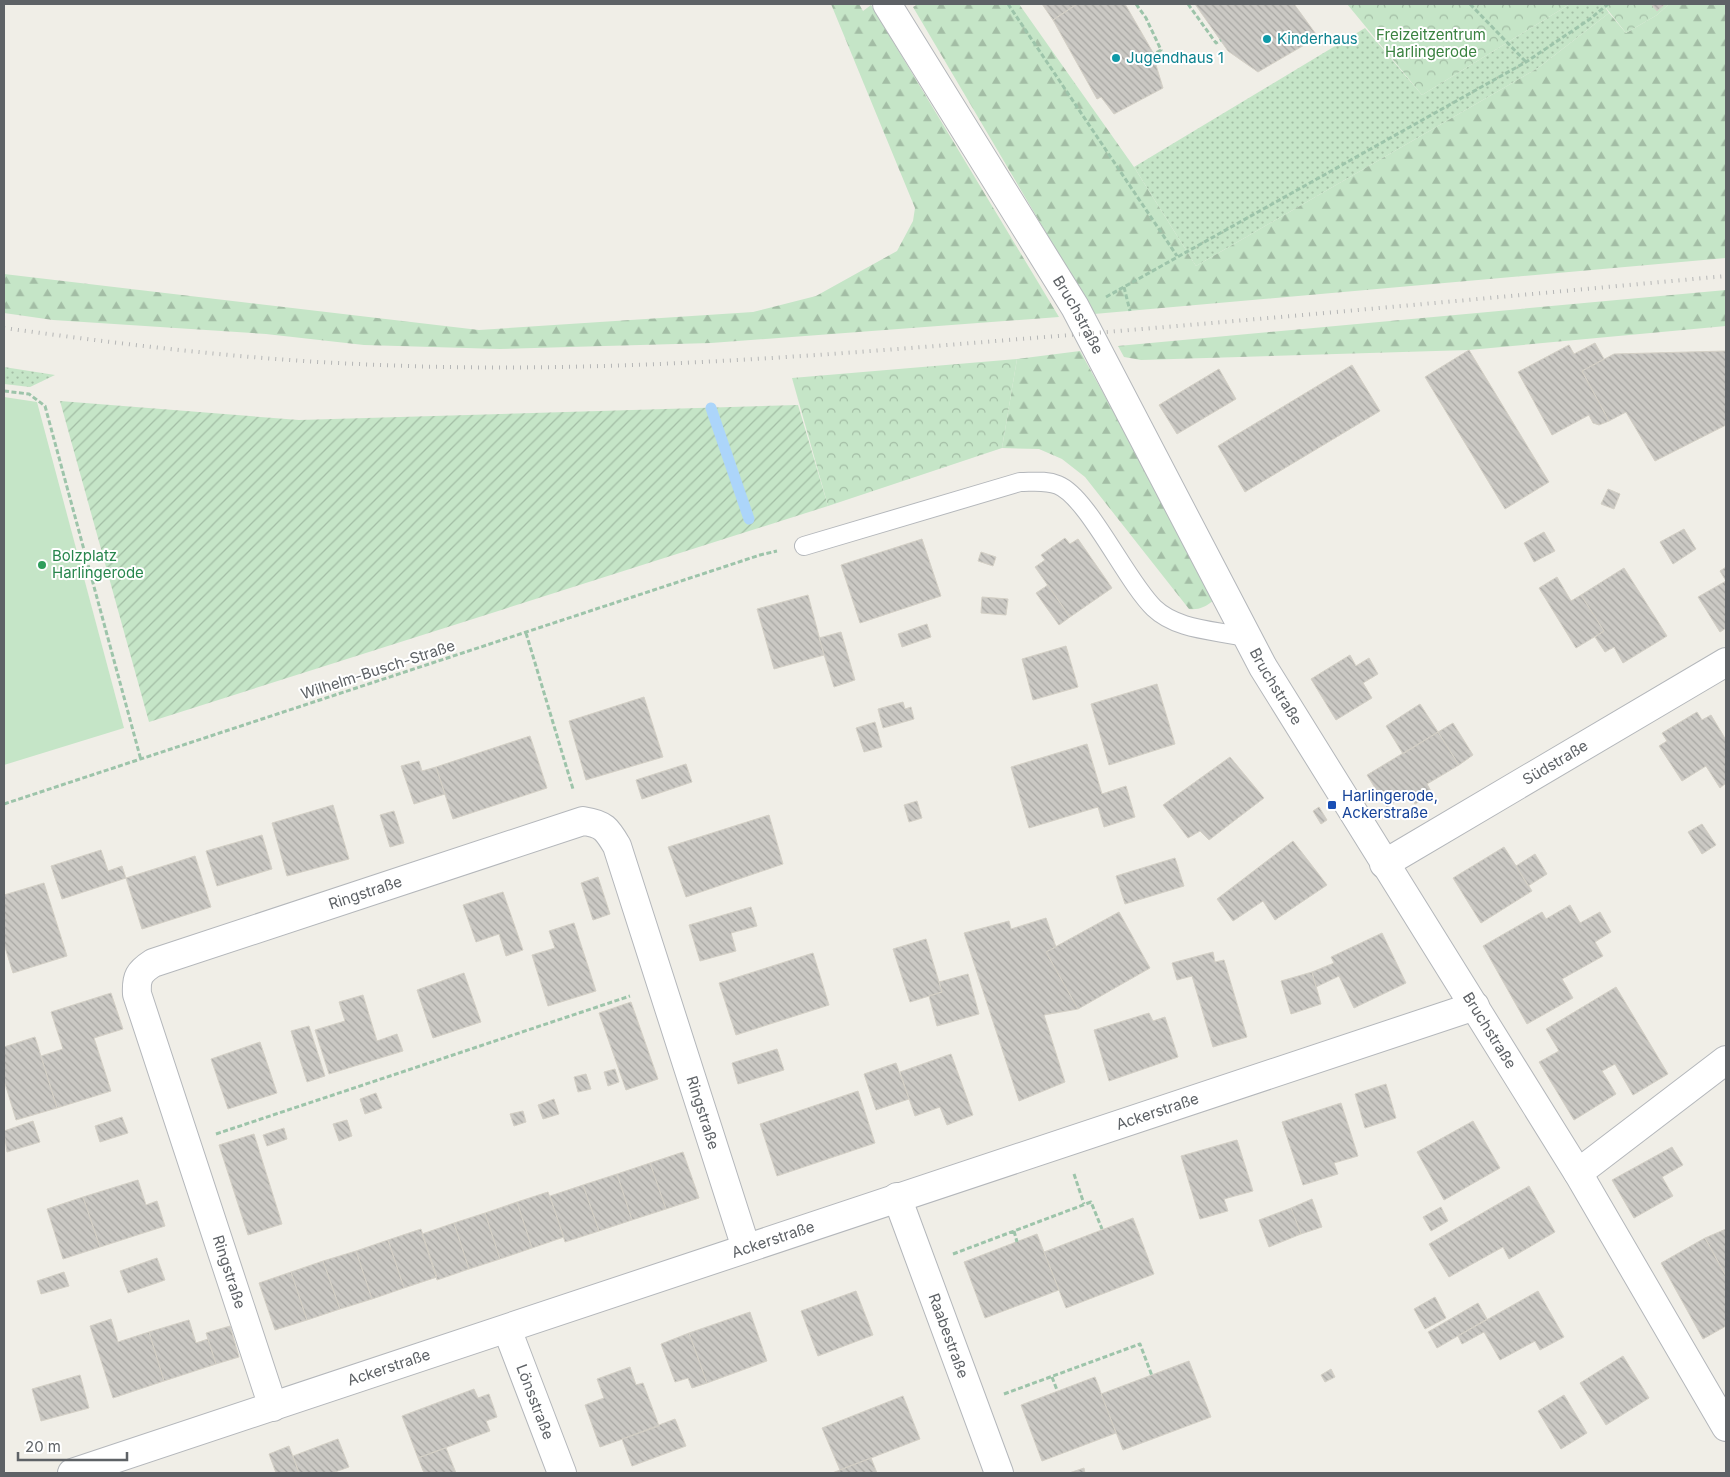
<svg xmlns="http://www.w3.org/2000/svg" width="1730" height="1477" font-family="Inter,sans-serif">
  <defs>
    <pattern id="grass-dots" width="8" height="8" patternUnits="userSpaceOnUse" patternTransform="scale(1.25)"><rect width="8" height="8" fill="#c5e5c7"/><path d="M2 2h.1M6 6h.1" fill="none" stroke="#a3bda5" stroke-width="1.8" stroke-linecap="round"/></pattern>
    <pattern id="forest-firs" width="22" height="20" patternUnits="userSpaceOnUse" patternTransform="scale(1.25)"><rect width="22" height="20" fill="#c5e5c7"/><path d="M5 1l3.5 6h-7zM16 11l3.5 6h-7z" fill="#a3bda5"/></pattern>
    <pattern id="park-crowns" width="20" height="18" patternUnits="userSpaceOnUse" patternTransform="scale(1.25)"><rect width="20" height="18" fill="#c5e5c7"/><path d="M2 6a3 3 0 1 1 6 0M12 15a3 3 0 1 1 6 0" fill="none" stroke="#a3bda5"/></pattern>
    <pattern id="garden-furrows" width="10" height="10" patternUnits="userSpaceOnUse" patternTransform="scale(1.25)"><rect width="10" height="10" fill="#c5e5c7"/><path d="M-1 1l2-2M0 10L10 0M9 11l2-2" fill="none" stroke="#a3bda5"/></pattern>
    <pattern id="building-back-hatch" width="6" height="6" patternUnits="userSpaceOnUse" patternTransform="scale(1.25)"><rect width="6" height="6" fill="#cbc9c4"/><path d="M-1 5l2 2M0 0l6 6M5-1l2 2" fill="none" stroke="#a8a7a3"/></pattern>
  </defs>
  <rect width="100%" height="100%" fill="#f0eee7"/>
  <path fill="url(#grass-dots)" d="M1570 4H1603L1609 13 1538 68 1196 266 1134 167 1365 28 1422 95Z
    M4 367 55 375 30 387 4 384Z"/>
  <path fill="url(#forest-firs)" d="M831 4H859L863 11 871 5 1059 317 711 343 500 349 364 345 266 334 53 320 4 313V274L479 330 753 312 816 296 897 251 913 221 915 208Z
    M918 4H1019L1134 167 1196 266 1538 68 1609 13 1626 33 1657 15 1669 4H1726V258L1094 314 913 7Z
    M1726 290V326L1469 350 1141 360 1124 357 1118 346Z
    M1080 351 1212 591 1213 601C1205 607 1199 610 1189 609L1085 477 1062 459 1039 449 1002 448 1017 359Z"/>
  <path fill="url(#park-crowns)" d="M1347 4H1570L1422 95Z
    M1603 4H1669L1657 15 1626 33Z
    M1017 359 1002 448 828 506 792 378Z"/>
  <path fill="url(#garden-furrows)" d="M60 401 299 420 798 405 828 506 149 722Z"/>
  <path fill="#c5e5c7" d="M4 397 37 402 124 728 4 765Z"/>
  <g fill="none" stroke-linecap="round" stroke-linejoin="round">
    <path stroke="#acd5fa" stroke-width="11" d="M711 408 749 519"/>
  </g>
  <path fill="url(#building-back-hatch)" stroke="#d4d0c6" d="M1042 4H1077L1053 20Z
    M1077 4H1125L1159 63 1156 65 1163 88 1114 114 1101 97 1097 99 1053 20Z
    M1195 4H1294L1318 37 1258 72 1228 51Z
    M1651 4H1665L1657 11Z
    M1595 343 1604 359 1582 371 1609 421 1599 425 1593 423 1589 415 1552 435 1518 372 1569 345 1574 354Z
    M1469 350 1549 482 1505 509 1425 377Z
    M1726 351V425L1655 461 1626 412 1609 421 1582 371 1614 354Z
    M1352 365 1380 411 1245 492 1218 446Z
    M1219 369 1236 399 1177 434 1159 405Z
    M1608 489 1620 494 1614 509 1601 504Z
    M1684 529 1696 549 1673 564 1660 542Z
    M1544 532 1555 551 1534 562 1524 543Z
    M1065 538 1070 544 1078 539 1112 588 1070 617 1035 567 1045 560 1041 555Z
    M922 539 941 596 860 623 841 565Z
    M981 552 996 557 993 566 978 561Z
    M1726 567V628L1720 632 1698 597 1726 581 1720 571Z
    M1624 568 1667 636 1623 663 1614 647 1605 652 1595 637 1604 631 1581 595Z
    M1557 577 1571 601 1581 595 1604 631 1576 648 1539 588Z
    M1048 585 1070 617 1059 625 1036 593Z
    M808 595 824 655 774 669 757 609Z
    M982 597 1008 599 1006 615 981 613Z
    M927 624 931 637 902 647 898 634Z
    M841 632 855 680 834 687 819 638Z
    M1066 646 1078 687 1033 700 1022 659Z
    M1350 655 1356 666 1369 658 1378 674 1363 683 1372 698 1336 720 1311 679Z
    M1157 684 1175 744 1109 765 1091 704Z
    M644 697 663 757 586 780 569 721Z
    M903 702 905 709 911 707 914 719 883 728 878 709Z
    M1420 704 1438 732 1403 754 1386 726Z
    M1697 712 1702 720 1711 715 1726 740V783L1720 788 1706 766 1682 781 1659 746 1667 741 1662 733Z
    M875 722 882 747 864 752 856 728Z
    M1453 723 1473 755 1459 765 1438 732Z
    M1438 732 1459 765 1427 784 1432 793 1424 799 1415 804 1409 793 1387 807 1367 775Z
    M530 736 547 788 453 819 436 767Z
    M1087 744 1102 794 1126 786 1135 817 1104 827 1098 807 1029 828 1011 767Z
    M1230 757 1264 798 1209 840 1200 831 1188 838 1163 805Z
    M419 761 422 771 436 767 445 794 414 804 401 766Z
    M686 764 692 782 642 799 636 780Z
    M917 801 922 818 909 822 904 805Z
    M333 805 349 859 287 876 272 823Z
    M1319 807 1327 820 1321 824 1313 811Z
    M394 811 404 843 390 847 380 815Z
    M769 815 783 864 686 897 668 847Z
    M1702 824 1716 845 1702 854 1688 832Z
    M262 835 272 869 217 886 206 851Z
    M1293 841 1327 885 1275 920 1263 901 1233 921 1217 899Z
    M1504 847 1532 891 1481 923 1453 878Z
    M101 850 108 871 122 866 126 878 62 899 51 866Z
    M1535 854 1547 874 1528 886 1516 866Z
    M195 856 211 907 142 929 126 878Z
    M1175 858 1184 886 1125 904 1116 876Z
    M598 877 610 914 593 920 581 883Z
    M44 883 67 956 13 973 4 944V895Z
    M503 892 523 950 506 956 499 934 476 942 463 905Z
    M1570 905 1580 923 1600 912 1611 932 1595 942 1603 956 1562 979 1573 998 1527 1024 1483 946 1542 912 1546 919Z
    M751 907 757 926 731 933 736 951 700 961 689 925Z
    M1119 912 1150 968 1078 1009 1046 952Z
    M1046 918 1056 947 1046 952 1078 1009 1044 1015 1065 1082 1019 1101 964 933 1009 921 1011 929Z
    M574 923 596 991 548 1006 532 955 555 948 549 931Z
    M1382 933 1406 983 1354 1008 1339 976 1316 987 1312 972 1334 963 1331 957Z
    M926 939 942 992 910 1002 893 949Z
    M1213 952 1215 962 1224 960 1247 1037 1213 1047 1192 976 1177 980 1172 963Z
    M813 953 829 1005 736 1035 719 983Z
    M1312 972 1321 1004 1291 1014 1281 981Z
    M464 973 481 1022 433 1038 417 990Z
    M968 974 979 1014 937 1026 929 996 942 992 939 982Z
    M1616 987 1668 1074 1633 1095 1615 1064 1602 1071 1616 1094 1574 1120 1539 1062 1559 1051 1546 1029Z
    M111 993 123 1029 94 1038 111 1091 57 1108 41 1056 63 1049 51 1012Z
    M363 995 377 1041 397 1034 403 1051 329 1074 315 1030 345 1021 339 1002Z
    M631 1002 658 1079 626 1090 599 1013Z
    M1149 1013 1153 1021 1165 1017 1178 1057 1109 1081 1094 1030Z
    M309 1026 325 1076 307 1082 291 1031Z
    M35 1037 57 1108 16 1120 4 1080V1047Z
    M260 1042 277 1093 228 1109 211 1059Z
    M777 1049 784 1070 738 1084 732 1063Z
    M951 1054 973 1115 947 1125 940 1107 915 1116 900 1072Z
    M896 1063 909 1099 876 1110 864 1074Z
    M615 1069 619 1082 608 1086 604 1072Z
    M586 1074 591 1089 578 1092 574 1077Z
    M1386 1084 1396 1118 1365 1128 1355 1094Z
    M858 1091 875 1143 777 1176 760 1124Z
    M376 1093 382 1108 365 1114 360 1099Z
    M554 1099 559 1114 543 1119 538 1105Z
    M1341 1103 1358 1156 1334 1163 1338 1174 1303 1185 1282 1122Z
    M523 1111 526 1122 514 1126 510 1114Z
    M122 1117 128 1133 100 1142 95 1126Z
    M347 1120 352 1136 339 1141 333 1124Z
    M33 1121 40 1142 7 1152 4 1131Z
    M1473 1121 1500 1168 1444 1200 1417 1152Z
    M284 1128 287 1139 267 1146 263 1135Z
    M254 1134 282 1224 248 1235 219 1145Z
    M1237 1140 1253 1191 1224 1199 1228 1211 1200 1219 1181 1156Z
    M1672 1147 1683 1165 1662 1177 1673 1196 1634 1218 1612 1180Z
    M683 1152 699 1198 666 1209 650 1163Z
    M650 1163 666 1209 632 1220 617 1174Z
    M617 1174 632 1220 599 1231 583 1185Z
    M138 1180 146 1205 157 1201 165 1226 100 1247 83 1197Z
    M583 1185 599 1231 565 1242 550 1196Z
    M1529 1186 1555 1232 1509 1259 1503 1247 1449 1277 1429 1244Z
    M548 1192 564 1237 532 1248 517 1202Z
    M83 1197 100 1247 63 1259 47 1209Z
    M1312 1199 1322 1227 1301 1234 1291 1208Z
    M517 1202 532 1248 500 1259 485 1213Z
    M1441 1207 1448 1221 1431 1231 1423 1217Z
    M1291 1208 1301 1234 1269 1247 1259 1220Z
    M485 1213 500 1259 469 1269 454 1223Z
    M1133 1218 1154 1274 1066 1308 1044 1252Z
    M454 1223 469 1269 437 1280 422 1234Z
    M421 1229 437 1277 404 1288 388 1240Z
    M1726 1229V1276L1705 1238Z
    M1037 1234 1059 1290 985 1318 964 1262Z
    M1705 1238 1726 1276V1326L1703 1339 1661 1263Z
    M388 1240 404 1288 372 1299 356 1251Z
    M356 1251 372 1299 340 1309 323 1261Z
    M157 1258 165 1280 128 1293 120 1271Z
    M323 1261 340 1309 307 1320 291 1272Z
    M64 1272 69 1286 41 1294 37 1281Z
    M291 1272 307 1320 275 1330 259 1283Z
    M856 1291 873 1335 818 1356 801 1311Z
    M1538 1291 1564 1337 1540 1350 1535 1341 1500 1360 1484 1332 1462 1344 1458 1336Z
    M1435 1297 1446 1318 1425 1329 1414 1309Z
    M1478 1303 1487 1319 1437 1348 1428 1332Z
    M750 1312 767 1361 707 1383 689 1333Z
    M111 1319 118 1342 149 1332 164 1381 113 1398 90 1326Z
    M189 1320 196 1343 208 1339 216 1364 164 1381 149 1332Z
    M230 1326 239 1357 216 1364 206 1333Z
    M689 1333 707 1383 692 1388 688 1378 675 1382 661 1344Z
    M1623 1356 1649 1398 1606 1425 1580 1383Z
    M1189 1361 1211 1417 1123 1450 1101 1394Z
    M630 1367 636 1385 643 1383 659 1426 600 1447 585 1405 604 1398 597 1379Z
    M1331 1369 1335 1377 1325 1382 1321 1375Z
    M80 1375 89 1408 41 1421 32 1389Z
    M1095 1377 1116 1433 1042 1461 1021 1405Z
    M474 1389 478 1398 489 1394 497 1417 486 1421 490 1431 418 1458 402 1416Z
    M1564 1395 1587 1433 1561 1449 1538 1411Z
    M903 1396 920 1439 840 1470 822 1428Z
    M675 1419 686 1446 632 1466 622 1439Z
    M338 1439 349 1467 332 1473H299L293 1456Z
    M289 1446 299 1473H276L269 1454Z
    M446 1448 456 1473H424L418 1458Z
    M871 1458 877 1473H832L840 1470Z
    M1084 1468 1085 1473H1069Z"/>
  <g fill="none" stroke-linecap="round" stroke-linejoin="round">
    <defs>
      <path id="lane" d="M804 546 1020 482C1033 482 1046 480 1058 485 1088 497 1126 581 1154 608 1178 631 1218 630 1248 638"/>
      <g id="street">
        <path id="s1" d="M887 4 1075 307 1263 667 1578 1173 1726 1427"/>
        <path id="s2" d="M1384 864 1726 662"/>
        <path d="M1578 1173 1726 1060"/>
        <path id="s3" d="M897 1197 999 1473"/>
        <path id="s4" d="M507 1329 562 1473"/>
        <path id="s5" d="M273 1407 137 994C136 977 139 972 153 963L583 821C604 824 607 829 617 846L746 1248"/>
        <path id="s6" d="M72 1473 1475 1006"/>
      </g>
    </defs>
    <use href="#lane" stroke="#b4b7bb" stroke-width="20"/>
    <use href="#street" stroke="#b4b7bb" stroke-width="30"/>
    <path stroke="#9dc4aa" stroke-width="3" stroke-dasharray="5 2.5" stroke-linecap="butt" d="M1008 4 1177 256
      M1136 4 1146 18 1161 50 1154 54
      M1188 4 1216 43 1221 40
      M1470 4 1526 62
      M1124 287 1130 311
      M1106 297 1526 62 1590 19 1608 4
      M4 391 29 394 45 406 141 760
      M526 633 573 789
      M4 804 760 555 777 551
      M216 1134 630 996
      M1074 1174 1084 1204
      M1014 1231 1017 1242
      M953 1254 1091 1202 1102 1229
      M1052 1377 1057 1390
      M1004 1394 1140 1344 1152 1376"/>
    <use href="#lane" stroke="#fff" stroke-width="18"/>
    <use href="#street" stroke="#fff" stroke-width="28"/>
    <path stroke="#b5b6b6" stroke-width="4" stroke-dasharray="1 6" stroke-linecap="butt" d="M4 328C121 344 240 359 358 364 575 375 792 358 1008 340 1248 321 1487 298 1726 276"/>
  </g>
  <g fill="#0f9aa8" stroke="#fff" stroke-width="2">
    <circle cx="1267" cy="39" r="5"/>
    <circle cx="1116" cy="58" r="5"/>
  </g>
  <circle fill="#2e9e5b" stroke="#fff" stroke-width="2" cx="42" cy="565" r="5"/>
  <rect fill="#1a4fb4" stroke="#fff" stroke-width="2" x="1327" y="800" width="10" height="10" rx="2.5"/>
  <g text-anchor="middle" stroke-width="4" stroke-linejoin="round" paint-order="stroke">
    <g font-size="15" fill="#3a8240" stroke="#fff">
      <text x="1431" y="40">Freizeitzentrum<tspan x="1431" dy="17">Harlingerode</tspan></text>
    </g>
    <g font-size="15" fill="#0d838f" stroke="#fff" text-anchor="start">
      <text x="1277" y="44">Kinderhaus</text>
      <text x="1126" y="63">Jugendhaus 1</text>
    </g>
    <g font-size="15" fill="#5e6266" stroke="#fff">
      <text dy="5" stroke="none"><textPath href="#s1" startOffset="365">Bruchstraße</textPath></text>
      <text transform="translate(378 670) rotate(-18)" y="5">Wilhelm-Busch-Straße</text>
      <text dy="5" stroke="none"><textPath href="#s1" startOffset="786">Bruchstraße</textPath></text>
      <text dy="5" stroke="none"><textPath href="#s2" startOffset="199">Südstraße</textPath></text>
      <text dy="5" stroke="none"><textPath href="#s5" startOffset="696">Ringstraße</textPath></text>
      <text dy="5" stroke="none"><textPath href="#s1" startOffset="1191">Bruchstraße</textPath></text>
      <text dy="5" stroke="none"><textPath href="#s6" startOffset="1144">Ackerstraße</textPath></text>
      <text dy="5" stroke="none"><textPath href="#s5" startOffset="1250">Ringstraße</textPath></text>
      <text dy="5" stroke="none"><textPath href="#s6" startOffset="739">Ackerstraße</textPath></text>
      <text transform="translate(229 1272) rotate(72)" y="5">Ringstraße</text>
      <text dy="5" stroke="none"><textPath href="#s3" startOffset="148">Raabestraße</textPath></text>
      <text dy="5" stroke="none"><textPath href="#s6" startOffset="334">Ackerstraße</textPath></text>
      <text dy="5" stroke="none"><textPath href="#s4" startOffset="78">Lönsstraße</textPath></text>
    </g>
    <g font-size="15" fill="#27864d" stroke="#fff" text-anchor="start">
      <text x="52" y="561">Bolzplatz<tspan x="52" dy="17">Harlingerode</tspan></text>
    </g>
    <g font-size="15" fill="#164399" stroke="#fff" text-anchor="start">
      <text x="1342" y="801">Harlingerode,<tspan x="1342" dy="17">Ackerstraße</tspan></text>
    </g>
  </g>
  <rect width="1730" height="1477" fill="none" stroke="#5e6266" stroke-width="10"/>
  <path d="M18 1452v8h109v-8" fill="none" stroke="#5e6266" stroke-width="2.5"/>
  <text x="25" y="1452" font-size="15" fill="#5e6266" stroke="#ffffff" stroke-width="4" paint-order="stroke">20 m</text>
</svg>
